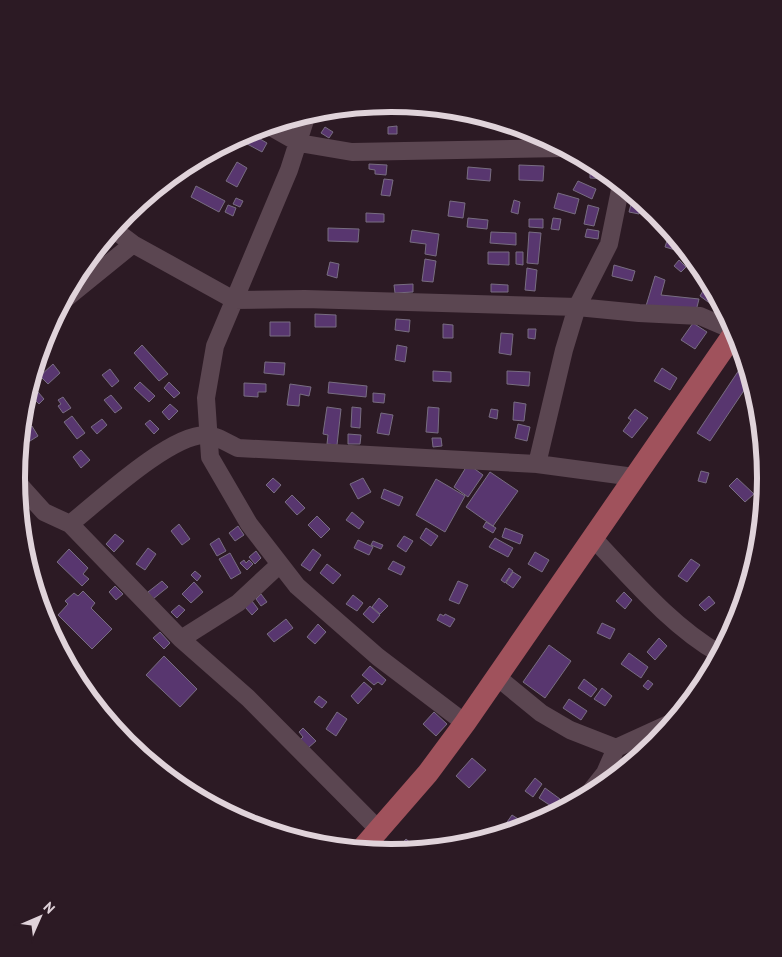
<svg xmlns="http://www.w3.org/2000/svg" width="782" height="957" font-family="'PT Sans',sans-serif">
  <rect width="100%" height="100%" fill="#2c1a24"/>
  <path fill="#58366f" stroke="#786d81" d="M392 104V113L373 112V106Z
    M397 126V134H388V127Z
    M325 127 333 132 329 138 321 133Z
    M248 132 267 143 262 152 238 139Z
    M237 162 247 168 237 187 226 181Z
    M590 162 607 174V179L590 178Z
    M369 164 387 165 386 175 375 174V170L369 169Z
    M519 165 544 166 543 181 519 180Z
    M468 167 491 169 490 181 467 179Z
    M384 179 393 180 390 196 381 195Z
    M578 181 596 189 592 199 573 190Z
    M196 186 225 201 219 212 191 197Z
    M558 193 579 199 575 214 554 208Z
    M633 197 642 202 639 214 629 212Z
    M236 198 243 201 240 207 233 204Z
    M514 200 520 202 518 214 511 212Z
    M450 201 465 203 463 218 448 216Z
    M138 203 132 216 126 213Z
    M228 205 236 208 233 216 225 212Z
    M588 205 599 208 594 226 584 224Z
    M366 213 384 214V222H366Z
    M468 218 488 220 487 229 467 227Z
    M553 218 561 219 559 230 551 229Z
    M529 219H543V228L529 227Z
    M328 228 359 229 358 242 328 241Z
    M587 229 599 231 598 239 585 237Z
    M412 230 439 234 436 256 425 254 426 244 410 242Z
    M670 231 684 247 682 252 665 247Z
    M491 232 516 233V245L490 243Z
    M529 232 541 233 538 264 527 263Z
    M488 252H509V265L488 264Z
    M516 252H523V265L516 264Z
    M689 253 703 271 708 281 683 261Z
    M425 259 436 261 433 282 422 281Z
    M679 260 686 267 681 272 674 266Z
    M330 262 339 264 337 278 327 275Z
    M614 265 635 271 632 281 612 276Z
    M527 268 537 270 535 291 525 290Z
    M655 276 665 280 661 295 699 299 696 311 646 306Z
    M413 284V292L395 293 394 285Z
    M491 284 508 285V292H491Z
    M704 289 712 295 714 292 722 306 719 310 700 296Z
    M315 314 336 315V327H315Z
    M396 319 410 320 409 332 395 330Z
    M270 322H290V336H270Z
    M693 323 707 332 695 349 681 340Z
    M443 324 453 325V338H443Z
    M528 329H536L535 339 528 338Z
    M501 333 513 334 511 355 499 353Z
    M42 345 48 351 42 358 39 355Z
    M142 345 168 374 159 381 134 353Z
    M397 345 407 347 405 362 395 360Z
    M745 361 751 380 710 441 697 433Z
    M265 362 285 363 284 375 264 373Z
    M53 364 60 373 48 384 40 376Z
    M662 368 677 378 670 390 654 381Z
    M110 369 119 381 112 387 102 375Z
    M433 371 451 372V382L433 381Z
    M507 371 530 372 529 386 507 384Z
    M140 382 155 396 149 402 134 388Z
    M169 382 180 393 174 398 164 388Z
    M329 382 367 386 366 397 328 393Z
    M244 383 266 384V392H258V397L244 396Z
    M290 384 311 387 309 396 300 394 299 406 287 405Z
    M38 392 44 399 39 404 32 397Z
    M373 393 385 394 384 403 373 402Z
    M111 395 122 408 115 413 104 400Z
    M63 397 71 408 63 413 58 406 61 404 58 400Z
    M514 402 526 404 524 421 513 420Z
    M170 404 178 411 169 420 162 412Z
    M327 407 341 409 337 445 327 444 328 435 323 434Z
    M352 407 361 408 360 428 351 427Z
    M428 407 439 408 438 433 426 432Z
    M491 409 498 410 497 419 489 417Z
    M635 409 648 418 632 438 623 431 631 420 628 418Z
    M381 413 393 415 389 435 377 433Z
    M72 416 85 433 77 439 64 422Z
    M102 419 107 425 97 434 91 427Z
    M150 420 159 429 154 434 145 424Z
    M518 424 530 427 527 441 515 438Z
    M32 426 38 436 22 446 21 433Z
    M348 434 361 435 360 444H348Z
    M432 438H441L442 446 433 447Z
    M81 450 90 460 81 468 73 457Z
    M468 464 483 475 468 497 454 487Z
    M701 471 709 473 706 483 698 481Z
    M490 472 518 491 493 526 466 507Z
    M273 478 281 485 274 493 266 485Z
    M363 478 371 492 358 499 350 484Z
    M737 478 754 494 745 502 729 486Z
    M436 479 465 496 445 532 416 515Z
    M384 489 403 497 399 506 381 498Z
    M292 495 305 508 297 515 285 502Z
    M352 512 364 522 359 529 346 520Z
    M317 516 330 529 321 538 308 525Z
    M486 522 496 528 493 533 483 527Z
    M179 524 190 539 182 545 171 531Z
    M238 526 244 535 235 541 229 533Z
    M426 528 438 536 431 546 420 538Z
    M505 528 523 535 520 544 502 537Z
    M115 534 124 541 114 552 106 544Z
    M404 536 413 541 406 552 397 546Z
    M219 538 226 551 217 556 210 544Z
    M495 538 513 548 508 557 489 547Z
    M358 540 373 547 369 555 354 548Z
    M373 541 383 545 381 549 371 545Z
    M148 548 156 554 145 570 136 564Z
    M69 549 88 568 83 574 89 579 82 586 57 562Z
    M313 549 321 555 310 571 301 565Z
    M256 551 261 558 255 564 249 557Z
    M535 552 549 560 542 572 528 564Z
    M230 553 241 573 231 579 219 559Z
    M691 559 700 565 687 582 678 576Z
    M244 560 246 563 249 560 253 564 247 570 240 563Z
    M393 561 405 567 401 575 388 569Z
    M327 564 341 575 333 584 320 573Z
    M509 568 513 571 505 583 501 580Z
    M195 571 201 576 197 581 191 575Z
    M513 572 521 577 513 588 506 583Z
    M162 581 168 587 153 599 148 592Z
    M458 581 468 585 459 604 449 600Z
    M194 582 203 592 191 603 182 594Z
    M115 586 123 594 116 600 109 592Z
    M83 591 95 603 91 608 112 629 92 649 58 615 68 604 65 601 74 593 78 596Z
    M624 592 632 600 625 609 616 601Z
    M261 594 267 602 261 606 256 599Z
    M353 595 363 603 357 611 346 604Z
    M709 596 715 603 705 611 699 605Z
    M379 598 388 606 380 614 372 607Z
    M252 601 258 609 252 615 245 607Z
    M179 605 185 610 177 618 171 612Z
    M370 606 380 615 373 623 363 614Z
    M47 609 55 617 46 624 42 614Z
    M440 614 444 616 445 614 455 619 450 627 437 620Z
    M286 619 293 628 274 642 267 634Z
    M602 623 615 629 610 639 597 633Z
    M318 624 326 632 315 644 307 637Z
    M51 625 59 632 53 638 48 628Z
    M160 632 170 643 164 649 153 638Z
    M659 638 667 646 655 660 647 652Z
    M549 645 571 661 545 698 523 682Z
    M629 653 648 667 641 678 621 664Z
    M164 656 197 689 180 707 146 675Z
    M370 666 386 680 382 685 378 682 374 685 362 675Z
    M584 679 597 689 591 697 578 688Z
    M648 680 653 684 648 690 643 686Z
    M364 682 372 689 358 704 351 696Z
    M602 688 612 696 605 706 594 699Z
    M319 696 327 702 322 708 314 702Z
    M569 699 587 711 581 720 563 708Z
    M337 712 347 719 336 736 326 729Z
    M434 712 447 724 436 736 423 724Z
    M303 728 316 741 308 748 300 740 303 737 299 732Z
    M472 758 486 770 469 788 456 776Z
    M535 778 542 784 533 797 525 791Z
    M545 788 560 799 554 808 539 798Z
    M512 815 529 826 514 831 505 825Z
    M499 826 508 833 489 838Z
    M406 839 419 850 394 853Z"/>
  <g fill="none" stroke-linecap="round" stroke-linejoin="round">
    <path stroke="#5b4651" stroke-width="18" d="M307 114 289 170 215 346 206 398 210 457 249 524 297 586 378 657 465 723
      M269 126 299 143 352 152 564 148
      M113 229 133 244 234 300 305 299 577 307 639 313 700 316 735 331
      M64 300 133 244
      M537 464 564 350 577 307 609 244 621 185
      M17 482 44 512 70 524 181 639 248 698 380 831
      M70 524C99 501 170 434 206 435 216 435 229 444 238 448L537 464 634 477
      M593 538C631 578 672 627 720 654
      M181 639 238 603 280 564
      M497 677 541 713 570 730 616 748 673 722
      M586 797 605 773 616 748"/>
    <path stroke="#a0525c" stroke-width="22" d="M361 850 428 773 465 723 735 332"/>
  </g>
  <path d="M0 0H782V957H0ZM25 478a366 366 0 1 1 732 0a366 366 0 1 1-732 0Z" fill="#2c1a24" fill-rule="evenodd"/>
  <path fill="none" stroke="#e0d3da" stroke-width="6" d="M25 478a366 366 0 1 1 732 0a366 366 0 1 1-732 0Z"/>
  <g transform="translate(40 917) rotate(45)" stroke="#2c1a24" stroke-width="4" paint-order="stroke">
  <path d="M0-4L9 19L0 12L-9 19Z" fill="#e0d3da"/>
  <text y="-8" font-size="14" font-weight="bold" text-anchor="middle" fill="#e0d3da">N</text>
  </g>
</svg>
